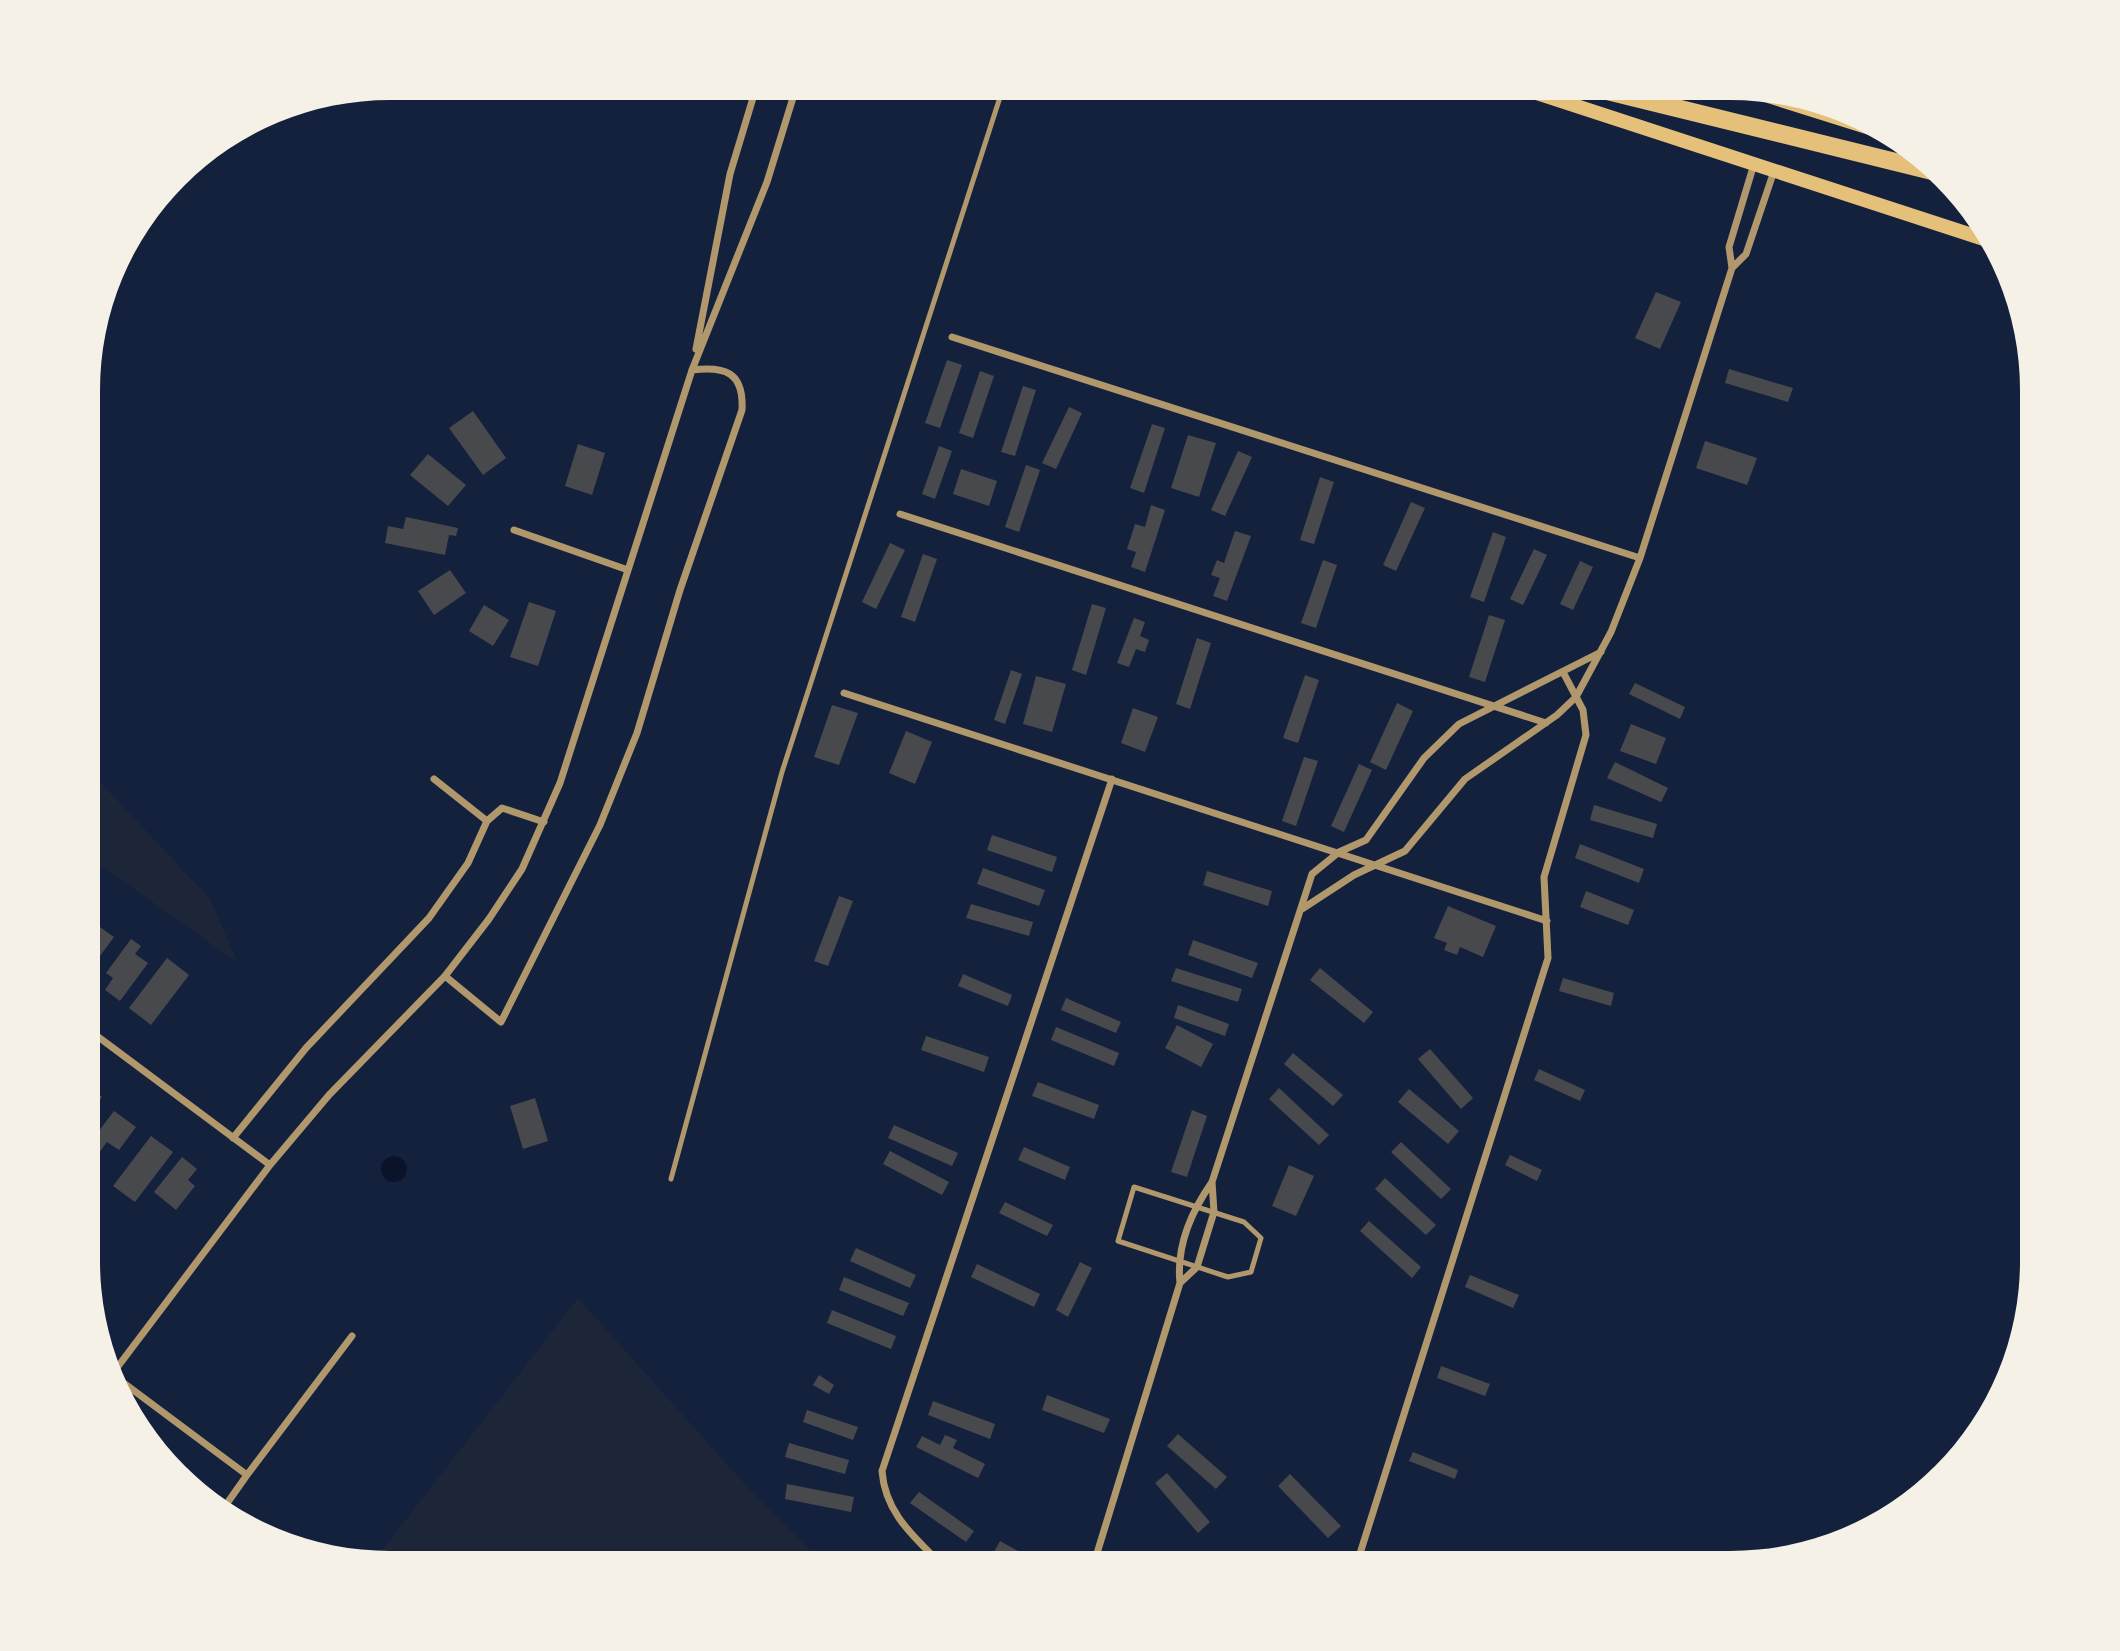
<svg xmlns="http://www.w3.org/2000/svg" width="2120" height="1651" font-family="'Asap Condensed',sans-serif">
  <rect width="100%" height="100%" fill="#14213d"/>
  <path fill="#1d2539" d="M89 770 210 899 238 963 89 857Z
    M578 1298 751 1491 823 1563H372Z"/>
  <path fill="#0b132b" d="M381 1169a13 13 0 1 1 26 0a13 13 0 1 1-26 0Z"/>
  <path fill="#48494c" d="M1656 292 1681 302 1660 349 1635 338Z
    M947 360 962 365 940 428 925 423Z
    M1729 369 1793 388 1788 402 1725 383Z
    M980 371 994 376 973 438 959 433Z
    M1023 386 1036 390 1015 456 1001 452Z
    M1069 407 1082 413 1056 469 1042 463Z
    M473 411 506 458 483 475 449 428Z
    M1152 424 1165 428 1144 493 1130 488Z
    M1188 435 1216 443 1199 497 1171 488Z
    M1705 441 1757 458 1747 485 1696 468Z
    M578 444 605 453 592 495 565 486Z
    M939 446 952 451 935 499 922 494Z
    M1238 451 1252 457 1225 516 1211 510Z
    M428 454 466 485 448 506 410 475Z
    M1026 465 1040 470 1019 532 1005 527Z
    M961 469 997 481 989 506 953 494Z
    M1320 477 1334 482 1314 544 1300 540Z
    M1411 502 1425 508 1396 571 1383 565Z
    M1151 505 1165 510 1145 572 1131 567 1136 552 1127 549 1135 524 1145 527Z
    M406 517 458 528 456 536 449 535 445 555 385 543 388 526 403 529Z
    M1235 531 1251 536 1227 601 1213 596 1220 578 1211 575 1217 560 1224 563Z
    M1493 532 1506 537 1484 602 1470 597Z
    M890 543 905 550 876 609 862 602Z
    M1534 549 1547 555 1523 605 1510 599Z
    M923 554 937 559 915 622 901 617Z
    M1323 560 1337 565 1316 628 1301 623Z
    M1580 561 1593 567 1573 610 1560 604Z
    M450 570 466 593 434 615 418 591Z
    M529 602 556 611 538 666 510 657Z
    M1092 604 1106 608 1086 675 1072 670Z
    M484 605 509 620 493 646 469 631Z
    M1489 615 1505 620 1485 682 1469 677Z
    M1134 618 1145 622 1140 636 1149 640 1145 652 1136 649 1129 667 1117 663Z
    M1197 638 1211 643 1190 709 1176 704Z
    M1011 670 1022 674 1005 724 994 720Z
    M1305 675 1319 680 1298 743 1283 738Z
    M1036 676 1066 684 1052 732 1023 724Z
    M1635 683 1685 707 1680 719 1629 694Z
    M1397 703 1413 711 1386 770 1370 762Z
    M832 705 858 713 839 765 814 757Z
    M1133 708 1158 717 1145 752 1121 743Z
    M1631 724 1666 738 1656 764 1620 751Z
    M906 731 932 742 915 784 889 773Z
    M1304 757 1318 761 1296 826 1282 821Z
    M1615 762 1668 788 1661 802 1607 778Z
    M1359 764 1372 770 1344 832 1331 826Z
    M1594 805 1657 824 1653 838 1590 820Z
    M992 835 1057 857 1052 872 987 850Z
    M1580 844 1644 869 1639 883 1575 858Z
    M983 868 1045 890 1039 906 977 884Z
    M1207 871 1272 891 1268 906 1203 885Z
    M1586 891 1634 910 1628 925 1580 907Z
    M839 896 853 901 828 966 814 961Z
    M971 904 1033 922 1029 936 966 918Z
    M1448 906 1496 926 1483 957 1460 947 1457 955 1444 950 1447 943 1434 938Z
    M93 922 114 937 89 971V927Z
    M131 939 141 946 135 954 148 963 120 1001 105 990 113 978 106 973Z
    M1193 940 1258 963 1252 978 1188 955Z
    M167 958 189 975 151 1025 129 1008Z
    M1176 968 1242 989 1238 1002 1171 981Z
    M1320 968 1373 1012 1364 1023 1310 980Z
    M963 974 1012 995 1008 1006 958 986Z
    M1563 978 1614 993 1611 1006 1559 991Z
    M1066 998 1121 1022 1116 1033 1061 1010Z
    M1178 1005 1229 1024 1225 1036 1174 1018Z
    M1177 1025 1213 1044 1201 1067 1165 1048Z
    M1056 1027 1119 1053 1114 1066 1051 1040Z
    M926 1036 989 1057 984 1072 921 1050Z
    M1430 1049 1473 1098 1461 1109 1418 1059Z
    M1293 1053 1343 1095 1333 1106 1284 1064Z
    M1539 1069 1585 1090 1580 1101 1534 1080Z
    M1038 1082 1099 1105 1094 1119 1032 1096Z
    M89 1086 102 1097 89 1116Z
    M1279 1088 1329 1135 1319 1145 1269 1099Z
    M1409 1089 1459 1131 1448 1144 1398 1102Z
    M535 1098 548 1141 523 1149 510 1106Z
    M1192 1110 1207 1116 1187 1177 1171 1172Z
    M114 1111 136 1127 119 1150 107 1142 99 1153 88 1145Z
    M894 1125 958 1153 952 1166 888 1138Z
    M151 1136 173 1152 135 1202 113 1186Z
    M1401 1142 1451 1189 1441 1199 1391 1152Z
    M1024 1147 1070 1167 1065 1180 1018 1160Z
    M890 1151 949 1182 942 1195 883 1164Z
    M1510 1155 1542 1170 1537 1181 1505 1165Z
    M182 1157 197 1169 188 1180 195 1186 176 1210 154 1192Z
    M1289 1165 1314 1176 1296 1216 1272 1206Z
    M1385 1178 1436 1225 1426 1235 1375 1189Z
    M1005 1202 1053 1225 1047 1236 999 1213Z
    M1369 1221 1421 1267 1412 1278 1360 1231Z
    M856 1248 916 1275 910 1288 850 1261Z
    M1080 1262 1092 1268 1068 1317 1056 1310Z
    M977 1264 1040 1294 1034 1307 971 1277Z
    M1470 1275 1519 1295 1513 1308 1465 1287Z
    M844 1277 909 1303 903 1316 839 1290Z
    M832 1310 896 1336 891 1349 827 1323Z
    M1441 1366 1490 1384 1485 1396 1437 1378Z
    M819 1375 834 1385 829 1394 813 1385Z
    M1047 1395 1110 1419 1104 1433 1042 1410Z
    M933 1401 995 1424 990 1439 928 1415Z
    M807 1410 858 1427 853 1440 803 1422Z
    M1178 1434 1227 1477 1216 1489 1167 1446Z
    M945 1435 957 1440 953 1448 985 1464 978 1478 916 1447 922 1436 940 1445Z
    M789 1443 849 1460 845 1474 785 1457Z
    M1413 1452 1458 1470 1455 1479 1409 1461Z
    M1167 1473 1210 1522 1198 1533 1155 1483Z
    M1290 1474 1341 1526 1328 1538 1278 1486Z
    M787 1484 854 1497 851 1512 785 1499Z
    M919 1492 974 1531 966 1542 910 1503Z
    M1000 1541 1040 1563H1010L993 1554Z
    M896 1556 897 1563H843V1561Z"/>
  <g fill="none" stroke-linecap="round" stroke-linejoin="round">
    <path stroke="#b1986c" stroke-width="5" d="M671 1179 782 772 1003 88
      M1134 1187 1244 1222 1261 1238 1251 1272 1228 1277 1118 1241Z"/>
    <path stroke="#b1986c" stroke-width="7" d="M1732 268 1746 254 1774 171
      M952 337 1640 558
      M696 349 730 174 756 88
      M900 514 1546 723
      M514 530 628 570
      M844 693 1547 921
      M434 779 487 821
      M1302 909 1354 875 1405 851 1465 779 1557 715 1576 697 1611 632 1640 558 1732 268 1729 247 1754 164
      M445 976 501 1022 600 825 637 733 680 590 742 410C744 372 725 366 692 370
      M89 1030 270 1165
      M233 1138 306 1048 429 918 468 863 487 821 502 808 544 822
      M1180 1283 1197 1267 1214 1212 1212 1182
      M113 1373 270 1165 329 1095 445 976 489 919 522 869 560 783 692 370 767 182 796 88
      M113 1375 247 1475 223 1509
      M247 1475 352 1336
      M940 1563C912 1535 885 1512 882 1471L1112 779
      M1094 1563 1180 1283C1176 1246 1191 1212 1212 1182L1312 874 1339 852 1366 840 1424 758 1459 724 1601 652
      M1357 1563 1548 958 1544 877 1586 735 1583 710 1563 672"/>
    <path stroke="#e5c07b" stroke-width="14" d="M1521 88 1990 241"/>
    <path stroke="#e5c07b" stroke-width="18" d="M1595 88 1936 172
      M1756 90 1873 127"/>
  </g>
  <path d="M0 0H2120V1651H0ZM390 100H1730A290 290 0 0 1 2020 390V1261A290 290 0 0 1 1730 1551H390A290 290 0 0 1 100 1261V390A290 290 0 0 1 390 100Z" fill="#f6f1e7" fill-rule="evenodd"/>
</svg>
